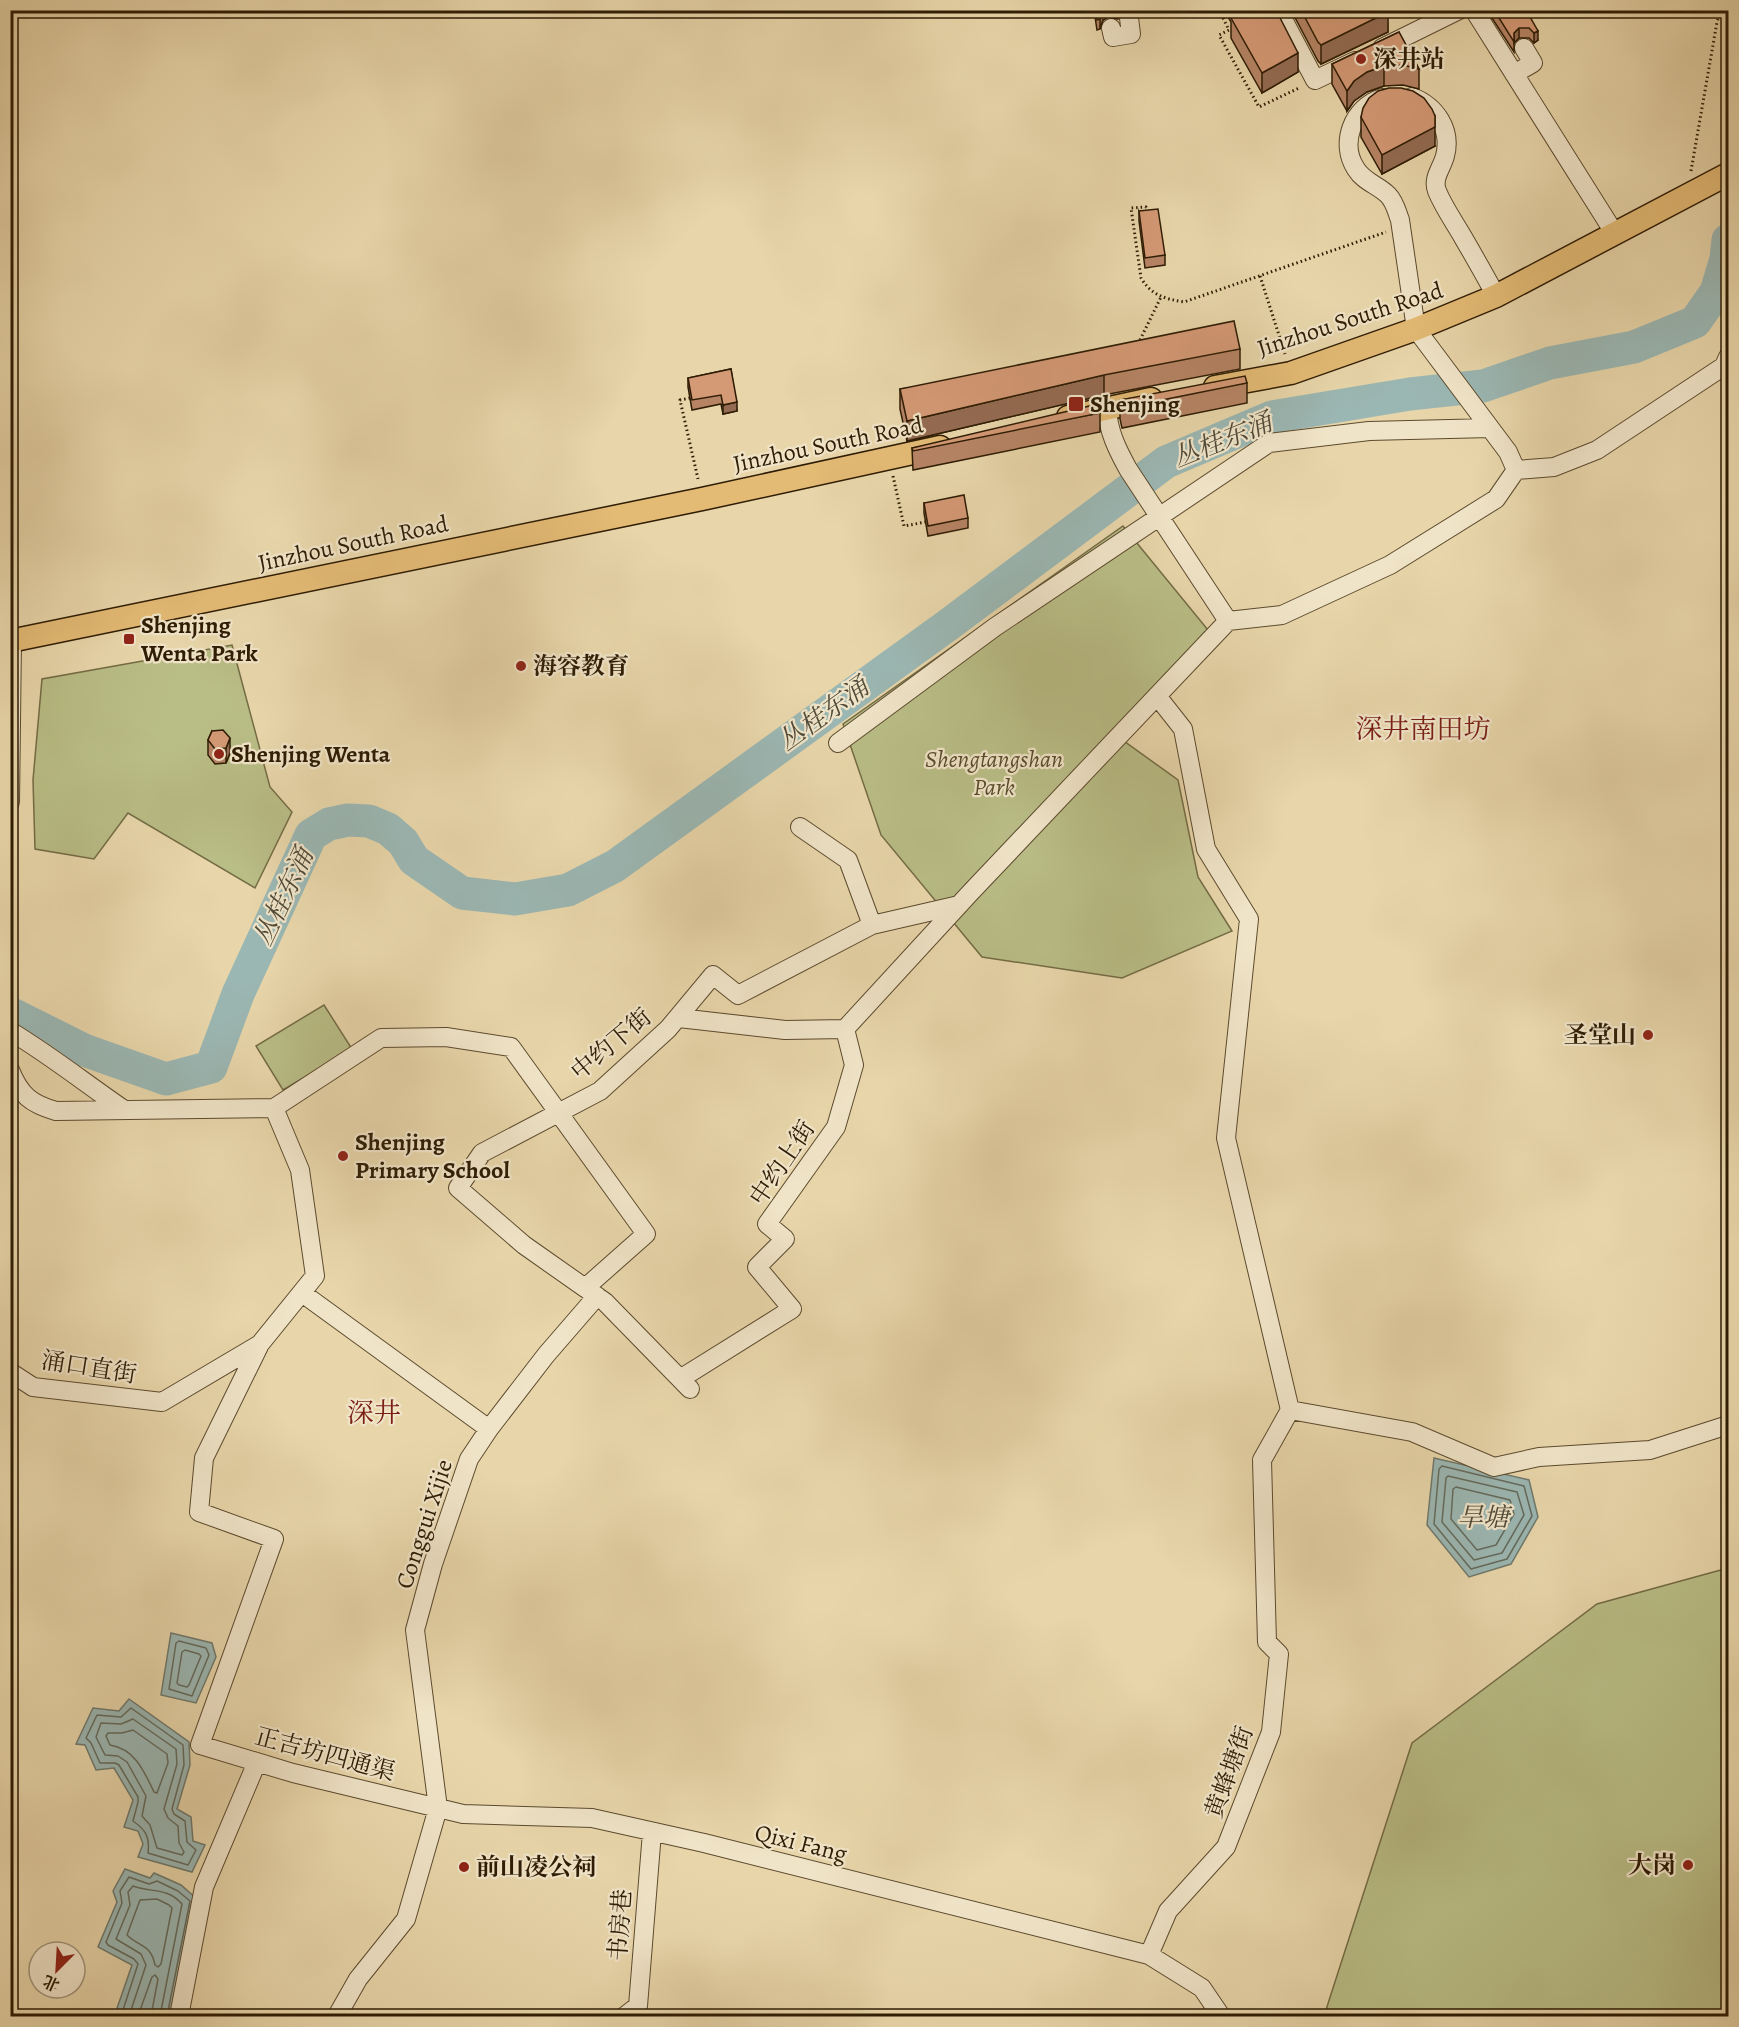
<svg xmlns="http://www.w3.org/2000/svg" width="1739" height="2027" font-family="Alegreya,'Noto Serif SC',serif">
  <rect width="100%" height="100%" fill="#e8d6aa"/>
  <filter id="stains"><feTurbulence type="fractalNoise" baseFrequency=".00333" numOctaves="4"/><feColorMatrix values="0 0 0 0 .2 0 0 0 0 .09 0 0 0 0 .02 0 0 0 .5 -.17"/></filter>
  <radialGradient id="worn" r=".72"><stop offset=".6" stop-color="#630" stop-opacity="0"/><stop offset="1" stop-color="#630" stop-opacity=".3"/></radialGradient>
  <path fill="#b9bd86" stroke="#746c45" stroke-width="1.5" d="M1123 526 1208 630 1117 736 1178 780 1198 877 1232 931 1122 978 982 957 881 835 843 724Z
    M232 645 270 787 292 812 255 888 128 813 94 859 35 849 33 780 42 679Z
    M324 1005 352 1049 283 1090 256 1046Z
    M1728 1568V2016H1324L1412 1743 1597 1604Z"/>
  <path fill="#9bb7b3" stroke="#6f796d" stroke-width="1.5" d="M1434 1458 1529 1480 1538 1517 1511 1564 1469 1577 1427 1525Z
    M171 1633 212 1643 216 1657 196 1703 161 1695Z
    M129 1699 189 1742 190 1765 177 1809 191 1817 193 1841 205 1845 192 1872 138 1857 143 1844 138 1831 124 1827 133 1800 114 1768 96 1770 85 1745 76 1744 93 1708 119 1711Z
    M125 1869 150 1878 154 1873 181 1885 197 1899 173 2016H123L115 2014 132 1965 98 1947 117 1902 113 1891Z"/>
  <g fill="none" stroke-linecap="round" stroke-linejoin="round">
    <path stroke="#646a5c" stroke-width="1.5" d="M1442 1466 1524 1486 1532 1516 1507 1559 1471 1569 1434 1524 1439 1469Z
      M1448 1476 1517 1492 1524 1515 1502 1553 1474 1560 1442 1522 1446 1478Z
      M1456 1487 1510 1500 1514 1514 1496 1545 1477 1550 1451 1519 1453 1489Z
      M179 1641 206 1648 209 1655 192 1696 169 1689 176 1643Z
      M185 1650 199 1654 201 1656 189 1685 187 1687 179 1685 177 1683 182 1652Z
      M131 1708 183 1745 184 1765 172 1809 174 1814 185 1821 187 1842 196 1850 188 1865 148 1853C150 1837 146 1830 133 1821L138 1802V1797L119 1765 115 1763H100L91 1743 86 1738 97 1715 121 1717Z
      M133 1719 176 1749 177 1764 164 1809 168 1818 178 1826 179 1843 184 1852 182 1855 157 1848 150 1825 142 1816 146 1796 127 1762 118 1756 105 1755 96 1737 101 1723 121 1724Z
      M133 1730 167 1754 168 1763 157 1793 154 1792C144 1771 135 1749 110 1745L106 1736 108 1733H122Z
      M157 1899 169 1905 172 1908 161 1964 158 1967 155 1965C151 1944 139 1947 127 1935L140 1900Z
      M121 2016 138 1964 134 1959 108 1945 106 1942 122 1903 120 1891 129 1877 149 1884 157 1881 178 1891 190 1901 167 2016
      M129 2016 146 1965 141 1954 116 1939 130 1905 128 1892 133 1886C152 1893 167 1887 182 1904L160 2016
      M138 2016 152 1977 155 1975 158 1979 151 2016"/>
    <path stroke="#9bb7b3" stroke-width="33" d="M10 1013 84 1050 166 1079 211 1067 238 994 311 835 329 824 348 820 369 821 388 829 403 842 414 860 462 893 515 899 568 890 615 866 948 625 1166 462 1272 417 1410 394 1483 386 1550 363 1634 347 1695 322 1716 292 1726 259 1728 240"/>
    <defs>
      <path id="minor" d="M1278 10 1315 80 1355 61
        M1474 10 1615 234
        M1111 28 1113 37 1131 34 1128 10
        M1382 48 1459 10
        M1514 74 1533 63 1524 48
        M1412 97C1436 106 1452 130 1445 156 1442 168 1432 178 1437 191 1444 208 1455 223 1464 239 1475 258 1486 277 1496 296
        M1382 98C1353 107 1339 143 1356 169 1364 182 1378 185 1388 195 1395 202 1397 212 1400 220L1416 329 1508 452 1516 470 1554 467 1597 450 1724 366 1728 357
        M1228 621 1282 615 1390 565 1496 499 1516 470
        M1157 696 1183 729 1206 849 1249 919 1226 1138 1290 1410
        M838 743 995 627 1269 443 1369 431 1490 428
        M10 802 12 641
        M800 827 848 860 872 925 959 905
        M679 1018 785 1030 845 1029 970 893 1228 621 1128 469C1117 449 1108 431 1107 408
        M10 1031C50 1055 85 1083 123 1109
        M10 1070C20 1095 31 1104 56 1111L274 1108 381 1038 446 1037 511 1047 646 1234 585 1288
        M302 1293 489 1429
        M260 1344 204 1458 199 1512 274 1539 200 1745 293 1773 463 1814 592 1818 704 1843 1149 1955 1202 1988 1221 2016
        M10 1372 33 1387 162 1402 260 1344 315 1276 300 1170 274 1108
        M680 1379 792 1309 757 1267 785 1239 767 1224 836 1127 854 1065 845 1029
        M690 1389 605 1302 524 1245 458 1188 482 1153 600 1091 668 1029 713 975 738 995 872 925
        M1290 1410 1412 1432 1494 1467 1539 1457 1650 1450 1728 1425
        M1149 1955 1168 1911 1226 1847 1271 1732 1279 1654 1267 1642 1262 1460 1290 1410
        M179 2016 204 1887 257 1762
        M337 2016 358 1979 406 1919 438 1808 415 1630 433 1564 469 1459 489 1429 546 1355 597 1296
        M625 2016 638 2006 652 1832"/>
      <path id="major" d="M1215 387 1291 373 1416 329 1496 296 1728 174
        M1068 417 1151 399
        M10 641 702 499 940 447"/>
    </defs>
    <use href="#minor" stroke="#5c4a2e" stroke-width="20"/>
    <use href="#major" stroke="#2e1c04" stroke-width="25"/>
    <path stroke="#2e1c04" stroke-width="3" stroke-dasharray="1.5 3" stroke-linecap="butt" d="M1219 10 1229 30 1219 35 1259 107 1299 88
      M1691 171 1717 22 1721 10
      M1147 212 1146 207 1131 208 1141 278C1151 295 1165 299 1184 302L1386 232
      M1260 276 1285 354
      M1138 344 1161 297
      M690 398 680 400 698 479
      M893 476 904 526 926 522"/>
    <use href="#minor" stroke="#f0e4c8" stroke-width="18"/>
    <use href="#major" stroke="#e4bb75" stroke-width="22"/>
  </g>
  <path fill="#b68465" stroke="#2e1c04" stroke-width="1.5" d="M1094 10H1118V19L1108 17 1103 20 1100 29 1097 30Z
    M1224 10H1276L1298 72 1262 93 1231 38V22Z
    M1291 10H1387L1388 32 1321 64 1318 61Z
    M1490 10H1526L1538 40 1534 43 1529 38H1519L1514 43V52L1490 15Z
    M1399 32 1419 69V89L1403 85 1384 86 1367 92 1354 101 1347 111 1332 84V64Z
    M1361 117 1435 146 1382 174 1361 137Z
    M1139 211 1165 255V265L1145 268 1139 221Z
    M1240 349V369L1104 395 907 441 900 409V389Z
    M731 369 737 411 723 414 721 404 692 410 688 387V378Z
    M1247 383V403L1122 428 1120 419V400Z
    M1100 413V432L913 470 912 448Z
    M924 503 968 518V528L928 536 924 513Z
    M212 731 230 753 226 763 215 764 208 755V740Z"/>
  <path fill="#946b52" stroke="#2e1c04" stroke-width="1.5" d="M1103 10H1108V17L1103 20 1100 29V19Z
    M1388 12V32L1321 64V45Z
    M1519 28V38L1514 43V33Z
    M1538 31V40L1534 43V33Z
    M1298 53V72L1262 93V73Z
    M1384 66V86L1367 92 1354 101 1347 111V91L1354 81 1367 72Z
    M1435 116V146L1382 174V155Z
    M1104 375V395L907 441V421Z
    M737 402V411L723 414V405Z
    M230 738V753L226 763V748Z"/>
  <path fill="#d49975" stroke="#2e1c04" stroke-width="1.5" d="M1096 10H1103L1100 19 1097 20Z
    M1235 10H1276L1298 53 1262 73 1231 18 1237 14Z
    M1301 10H1387L1388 12 1321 45 1318 42Z
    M1494 10H1526L1538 31 1534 33 1529 28H1519L1514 33V42Z
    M1399 32 1419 69 1403 65 1384 66 1367 72 1354 81 1347 91 1332 64Z
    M1389 88H1401L1413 91 1424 98 1432 109 1435 116V127L1382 155 1361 117 1363 108 1369 98 1378 91Z
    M1158 209 1165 255 1145 258 1139 211Z
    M1234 321 1240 349 1104 375 907 421 900 389Z
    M731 369 737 402 723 405 721 395 692 400 688 378Z
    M1245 376 1247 383 1122 408 1120 400Z
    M1098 404 1100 413 913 451 912 448Z
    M964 495 968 518 928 526 924 503Z
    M223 730 230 738 226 748 215 749 208 740 212 731Z"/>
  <g fill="#8f2418" stroke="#f0e4c8" stroke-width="2">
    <circle cx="1361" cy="59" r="6"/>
    <rect x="1068" y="396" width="16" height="16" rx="3"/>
    <rect x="123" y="633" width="12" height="12" rx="3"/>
    <circle cx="521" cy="666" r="6"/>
    <circle cx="219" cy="754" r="6"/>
    <circle cx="1648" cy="1035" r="6"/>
    <circle cx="343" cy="1156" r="6"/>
    <circle cx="1688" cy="1865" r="6"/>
    <circle cx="464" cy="1867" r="6"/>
  </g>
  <g text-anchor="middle" stroke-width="4.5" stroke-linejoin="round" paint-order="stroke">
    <g font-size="24" font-weight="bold" fill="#2e1c04" stroke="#f0e4c8" text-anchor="start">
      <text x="1373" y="67">深井站</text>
      <text x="1090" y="412">Shenjing</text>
      <text x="141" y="633">Shenjing<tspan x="141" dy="28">Wenta Park</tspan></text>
      <text x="533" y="674">海容教育</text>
      <text x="231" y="762">Shenjing Wenta</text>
      <text x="1636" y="1043" text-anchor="end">圣堂山</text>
      <text x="355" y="1150">Shenjing<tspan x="355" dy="28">Primary School</tspan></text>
      <text x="1676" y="1873" text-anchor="end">大岗</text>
      <text x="476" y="1875">前山凌公祠</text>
    </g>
    <g font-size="24" fill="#2e1c04" stroke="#f0e4c8">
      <text transform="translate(1350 319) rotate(-18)" y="8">Jinzhou South Road</text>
      <text transform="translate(828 444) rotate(-12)" y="8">Jinzhou South Road</text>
      <text transform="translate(353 543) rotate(-12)" y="8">Jinzhou South Road</text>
      <text transform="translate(611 1044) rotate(-40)" y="8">中约下街</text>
      <text transform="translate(782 1163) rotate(-56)" y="8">中约上街</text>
      <text transform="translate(89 1367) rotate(9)" y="8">涌口直街</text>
      <text transform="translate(424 1524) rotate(-72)" y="8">Conggui Xijie</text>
      <text transform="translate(325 1754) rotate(15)" y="8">正吉坊四通渠</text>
      <text transform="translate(1229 1772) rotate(-70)" y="8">黄蜂塘街</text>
      <text transform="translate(801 1843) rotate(14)" y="8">Qixi Fang</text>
      <text transform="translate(620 1925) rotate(-86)" y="8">书房巷</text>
    </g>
    <g font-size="24" font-style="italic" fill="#584c2b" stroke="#f0e4c8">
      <text x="994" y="767">Shengtangshan<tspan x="994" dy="28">Park</tspan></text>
    </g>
    <g font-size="26" font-style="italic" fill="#4f4a39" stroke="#f0e4c8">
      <text transform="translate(1222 440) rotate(-22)" y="9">丛桂东涌</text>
      <text transform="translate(823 714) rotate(-36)" y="9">丛桂东涌</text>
      <text transform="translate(283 897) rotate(-65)" y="9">丛桂东涌</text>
      <text x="1483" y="1526">旱塘</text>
    </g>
    <g font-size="27" fill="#7a1f14" stroke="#f0e4c8">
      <text x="1423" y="738">深井南田坊</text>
      <text x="374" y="1422">深井</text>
    </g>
  </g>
  <rect width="1739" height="2027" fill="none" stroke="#e8d6aa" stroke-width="36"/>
  <rect x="12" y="12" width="1715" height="2003" fill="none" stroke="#2e1c04" stroke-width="3"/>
  <rect x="18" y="18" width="1703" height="1991" fill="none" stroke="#2e1c04" stroke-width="1.5"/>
  <g transform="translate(57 1970) rotate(204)"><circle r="28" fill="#f0e4c8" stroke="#a2947a" stroke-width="1.5"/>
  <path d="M0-4.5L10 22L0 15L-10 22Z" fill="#8f2418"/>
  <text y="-9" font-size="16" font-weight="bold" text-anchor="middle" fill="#2e1c04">北</text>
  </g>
  <rect width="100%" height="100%" filter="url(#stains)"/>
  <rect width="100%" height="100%" fill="url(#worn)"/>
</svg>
